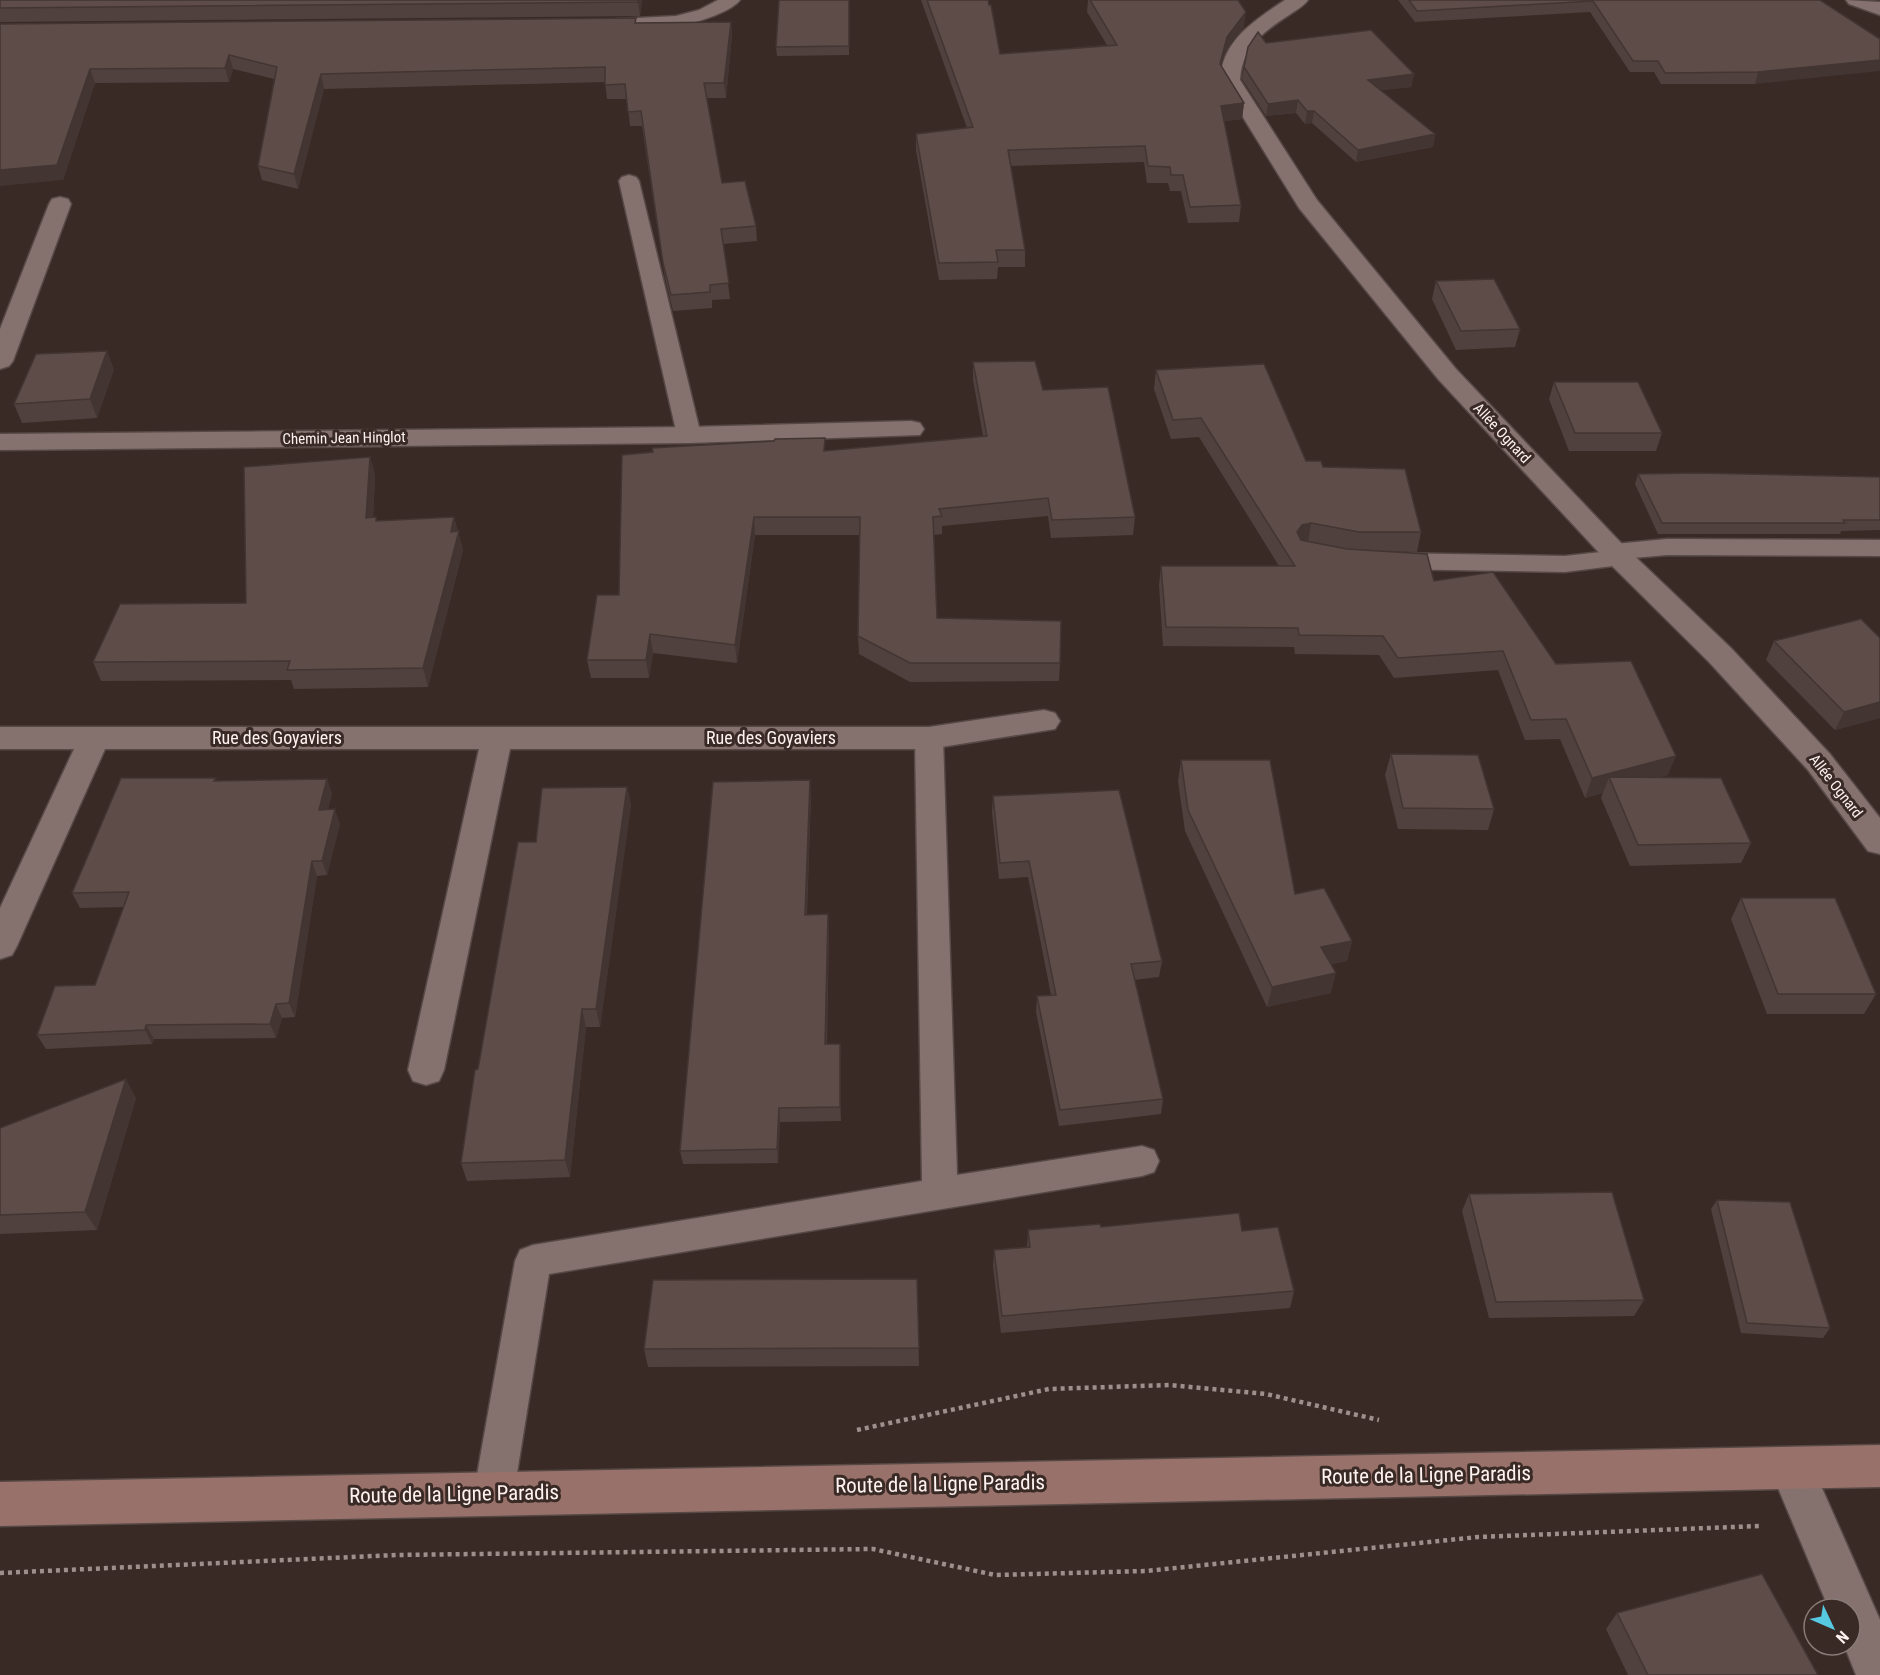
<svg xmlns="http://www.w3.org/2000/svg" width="1880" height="1675" font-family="'Roboto Condensed',sans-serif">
  <rect width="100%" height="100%" fill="#3a2a26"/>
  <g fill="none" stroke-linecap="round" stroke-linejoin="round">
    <defs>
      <path id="service" d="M629 175 636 177 639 181 701 435 697 440H681L677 435 619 181 622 177Z
        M1667 539 1880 540V556L1667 555 1633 558 1629 564 1565 572 1387 569 1378 567 1374 561 1378 555 1387 553 1565 556 1601 552 1604 545Z
        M929 728 939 731 943 738 957 1175 1142 1146 1154 1150 1159 1161 1154 1172 1142 1176 549 1274 514 1492 508 1506 494 1511 480 1506 474 1492 515 1261 520 1250 533 1245 922 1181 915 738 919 731Z"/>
      <path id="minor" d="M718 0H740C725 21 621 44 607 25L617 19 676 16 699 10Z
        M1285 0H1308C1303 7 1296 10 1289 15 1263 32 1242 47 1240 80L1317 200 1456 369 1623 545 1731 648 1830 754 1880 818V854L1868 851 1808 770 1709 662 1603 557 1438 379 1299 208 1220 80C1222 40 1255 20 1285 0Z
        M1846 0 1880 2V15L1849 4Z
        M60 197 68 199 71 204 13 361 9 366 0 369V329L49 204 52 199Z
        M911 421 920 423 924 429 920 435 689 443 0 450V434L689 427Z
        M1044 710 1055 713 1060 721 1055 729 929 749H510L444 1070 439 1081 426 1085 413 1081 408 1070 479 749H105L17 946 12 955 0 959V908L74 749H0V727H929Z
        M1792 1448 1807 1454 1880 1620V1675H1856L1844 1645H1850V1609H1829L1770 1469 1777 1454Z"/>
      <path id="secondary" d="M1880 1445V1487L0 1526V1482Z"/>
    </defs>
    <use href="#service" stroke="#564845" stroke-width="3"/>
    <use href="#minor" stroke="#564845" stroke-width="3"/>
    <use href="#secondary" stroke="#564845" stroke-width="3"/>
    <path stroke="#9d8f8c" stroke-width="4.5" stroke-dasharray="4 4" stroke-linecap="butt" d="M857 1430 1049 1389 1169 1385 1266 1394 1379 1420
      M0 1573 396 1555 873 1549 995 1575 1146 1571 1478 1537 1759 1526"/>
    <use href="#service" fill="#85726e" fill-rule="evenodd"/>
    <use href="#minor" fill="#85726e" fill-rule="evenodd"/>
    <use href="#secondary" fill="#98726a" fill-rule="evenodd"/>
  </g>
  <path fill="#51413e" d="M0 0H642L640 16 0 22Z
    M849 0V55L777 56 776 47Z
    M921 0H988L989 5 1000 54 1107 45 1087 12 1088 0H1238L1244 27 1225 52 1221 66 1244 103 1242 119 1224 121 1241 205 1239 222 1188 223 1181 191H1170L1168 183H1147L1144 162 1010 166 1025 250V267H998L997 279 939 280 916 150V134L967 128Z
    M1398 0H1820L1755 84H1661L1654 72H1630L1590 12 1415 22Z
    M636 18V23L731 22 732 36 726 98H707L722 183 756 226 757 241 723 244 730 299 712 300V308L673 311 665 278 642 126H630L627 99H607L605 82 324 89 298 189 262 180 258 166 274 79 233 69 229 82 95 83 63 180 0 24Z
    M1266 43 1414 74 1411 87 1381 90 1435 134 1433 147 1356 162 1312 123 1305 124 1296 113 1266 116 1242 79 1244 67Z
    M1436 281 1520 329 1515 347 1456 350 1432 299Z
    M973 362 1043 390 1135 517 1133 535 1051 538 1048 516 942 526V534L934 535 937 618 1060 663 1059 681 910 682 859 654 858 636 860 535H755L737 663 653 653 649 678H591L587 660 619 595 826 451 983 436 973 380Z
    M114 369 97 418 22 423 14 404Z
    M1156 370 1306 461 1323 467 1421 532 1417 552 1380 551 1434 581 1556 664 1668 775 1660 777 1751 843 1741 863 1630 866 1601 798 1603 793 1585 798 1560 739 1525 740 1498 670 1394 678 1379 655 1295 654 1294 647 1163 646 1159 585 1161 566H1279L1199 437 1171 439 1154 389Z
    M1554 382 1662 433 1656 451H1569L1549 399Z
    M370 457 375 475 373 518 377 521 454 517 463 550 428 687 294 689 291 680 101 681 93 662 246 603Z
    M1638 474 1880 477V530L1841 531 1840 534H1658L1635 484Z
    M1774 641 1880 718 1835 730 1766 660Z
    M1391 754 1494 809 1488 830 1398 829 1385 775Z
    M1181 760 1295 894 1352 941 1347 961 1331 964V993L1267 1007 1185 831 1178 781Z
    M327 779 332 794 328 809 340 824 327 875 317 876 295 1017 282 1018 276 1038 154 1039 152 1044 46 1049 37 1035 95 985 124 907 80 908 72 893 217 781Z
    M627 787 631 805 600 1027H586L570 1177 467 1181 461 1163 478 1069 536 842Z
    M811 794 807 915 829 928 827 1044 841 1057V1121L780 1122 778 1163 683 1164 680 1151Z
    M993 796 1162 961 1159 977 1134 980 1163 1099 1161 1114 1059 1126 1036 1012 1037 996 1051 995 1028 877 999 879 992 812Z
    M1741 898 1876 994 1864 1014H1767L1731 919Z
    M136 1098 97 1230 0 1234V1128Z
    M1469 1194 1644 1300 1634 1316 1489 1318 1462 1211Z
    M1717 1200 1830 1328 1823 1338 1741 1333 1711 1209Z
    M1101 1227 1242 1231 1294 1291 1290 1308 1001 1333 993 1267 994 1250 1027 1247 1028 1230Z
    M917 1279 919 1366 648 1367 644 1349Z
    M1617 1613 1818 1675H1628L1606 1629Z"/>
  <path fill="#423532" d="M638 0H642L640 16 638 2Z
    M1246 12 1244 27 1225 52 1218 80 1220 64 1227 37Z
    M731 22 732 36 726 98 724 83Z
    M229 55 233 69 229 82 225 68Z
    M1880 60V71L1755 84 1758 72Z
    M90 69 95 83 63 180 0 186V170Z
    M321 74 324 89 298 189 294 174Z
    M1414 74 1411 87 1366 92 1368 80Z
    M1298 100 1296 113 1266 116 1268 104Z
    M1244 103 1242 119 1219 122 1221 106Z
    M1307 111H1314L1312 123 1305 124Z
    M1435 134 1433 147 1356 162 1358 150Z
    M107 351 114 369 97 418 90 399Z
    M370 457 375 475 372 537 366 518Z
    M454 517 463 550 428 687 423 668Z
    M754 517 755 535 737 663 735 645Z
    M1311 523 1308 542 1299 544 1297 532 1302 525Z
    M650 634 653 653 649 678 646 660Z
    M1880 702V718L1835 730 1844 712Z
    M1676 756 1668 775 1615 790 1609 777 1603 793 1585 798 1592 778Z
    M327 779 332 794 324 824 319 810Z
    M810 780 811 794 806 929 805 915Z
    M627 787 631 805 600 1027 596 1009Z
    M335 809 340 824 327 875 322 861Z
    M312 861 317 876 295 1017 289 1003Z
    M828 914 829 928 826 1058 825 1044Z
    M1352 941 1347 961 1317 967 1321 947Z
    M1336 973 1331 993 1267 1007 1272 987Z
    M276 1004 282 1018 276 1038 270 1024Z
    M582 1009 586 1027 570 1177 565 1160Z
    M146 1025 154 1039 152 1044 145 1030Z
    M840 1044 841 1057V1121L840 1107Z
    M126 1079 136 1098 97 1230 85 1212Z
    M779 1108 780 1122 778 1163 777 1149Z"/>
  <path fill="#5e4c48" stroke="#423532" stroke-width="1.5" d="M0 0H638V2L0 8Z
    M779 0H849V46L776 47Z
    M927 0H988L989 5H991L1000 54 1117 45 1090 0H1238L1246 12 1227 37 1220 64 1244 103 1221 106 1241 205 1190 207 1183 175H1171L1170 167 1148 166 1145 146 1008 150 1025 250H996L998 262 939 263 916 134 973 127Z
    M1409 0H1820L1880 39V60L1758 72 1665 73 1658 61H1633L1593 1 1417 11Z
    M636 18 635 23 731 22 724 83H704L722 183 745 181 756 226 721 229 729 283 710 285V292L671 295 663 263 641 111 628 112 625 84 605 85V67L321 74 294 174 258 166 277 67 229 55 225 68 90 69 57 165 0 170V24Z
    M1371 30 1414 74 1368 80 1435 134 1358 150 1314 111H1307L1298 100 1268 104 1244 67 1248 47 1258 32 1266 43Z
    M1494 279 1520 329 1461 331 1436 281Z
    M107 351 90 399 14 404 36 354Z
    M1035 361 1043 390 1108 387 1135 517 1052 520 1048 498 939 509 942 516 933 517 937 618 1061 621 1060 663H910L858 636 860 517H754L735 645 650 634 646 660H587L597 595H619L622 455 653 452 652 448 774 441 775 439 825 438 824 451 987 436 973 362Z
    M1264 364 1306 461H1321L1323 467 1405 469 1421 532H1359L1311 523 1302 525 1297 532 1301 540 1347 549 1427 554 1434 581 1493 572 1556 664 1631 661 1676 756 1592 778 1566 719 1531 720 1503 651 1398 658 1383 636 1299 635 1298 628 1166 627 1161 566H1295L1201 418 1173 420 1156 370Z
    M1554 382H1638L1662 433H1575Z
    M370 457 366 518 376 517V521L454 517 451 532 459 531 423 668 287 670 290 661 93 662 120 604 246 603 244 467Z
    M1697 473 1880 477V520H1843L1845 523H1662L1638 474Z
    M1861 619 1880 638V702L1844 712 1774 641Z
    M1391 754 1478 755 1494 809 1403 808Z
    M1181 760H1270L1295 894 1324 888 1352 941 1321 947 1336 973 1272 987 1188 810Z
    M1609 777 1721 778 1751 843 1638 845Z
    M121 778H216L214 781 327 779 319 810 335 809 322 861H312L289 1003 276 1004 270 1024 146 1025 145 1030 37 1035 55 986 95 985 129 892 72 893Z
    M810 780 805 915 828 914 825 1044H840V1107L779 1108 777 1149 680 1151 713 782Z
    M627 787 596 1009H582L565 1160 461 1163 475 1070 478 1069 518 842H536L542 788Z
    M1119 790 1162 961 1131 964 1163 1099 1060 1110 1037 996 1056 995 1029 861 1000 863 993 796Z
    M1741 898H1835L1876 994H1778Z
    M126 1079 85 1212 0 1215V1128Z
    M1612 1192 1644 1300 1496 1302 1469 1194Z
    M1717 1200 1790 1202 1830 1328 1747 1323Z
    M1239 1213 1242 1231 1278 1227 1294 1291 1002 1316 994 1250 1030 1247 1028 1230 1100 1224 1101 1227Z
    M917 1279 919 1348 644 1349 653 1280Z
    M1762 1574 1818 1675H1648L1617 1613Z"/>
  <g text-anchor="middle" stroke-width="6" stroke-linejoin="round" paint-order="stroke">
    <g font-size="15" fill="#fdf2ef" stroke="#3a2a26">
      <text transform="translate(1502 433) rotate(47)" y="5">Allée Ognard</text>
      <text transform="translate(344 438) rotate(-1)" y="5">Chemin Jean Hinglot</text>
      <text transform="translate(1836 786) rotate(52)" y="5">Allée Ognard</text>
    </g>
    <g font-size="18" fill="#fdf2ef" stroke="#3a2a26">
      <text x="277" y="744">Rue des Goyaviers</text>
      <text x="771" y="744">Rue des Goyaviers</text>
    </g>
    <g font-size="21" fill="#fdf2ef" stroke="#3a2a26">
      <text transform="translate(1426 1475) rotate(-1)" y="7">Route de la Ligne Paradis</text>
      <text transform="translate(940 1484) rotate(-1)" y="7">Route de la Ligne Paradis</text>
      <text transform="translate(454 1494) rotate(-1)" y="7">Route de la Ligne Paradis</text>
    </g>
  </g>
  <g transform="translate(1832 1627) rotate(134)"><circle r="28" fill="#3a2a26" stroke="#887a76" stroke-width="1.5"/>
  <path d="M0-4.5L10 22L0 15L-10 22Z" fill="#56c9e1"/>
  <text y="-9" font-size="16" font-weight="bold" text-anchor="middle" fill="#fdf2ef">N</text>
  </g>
</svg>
